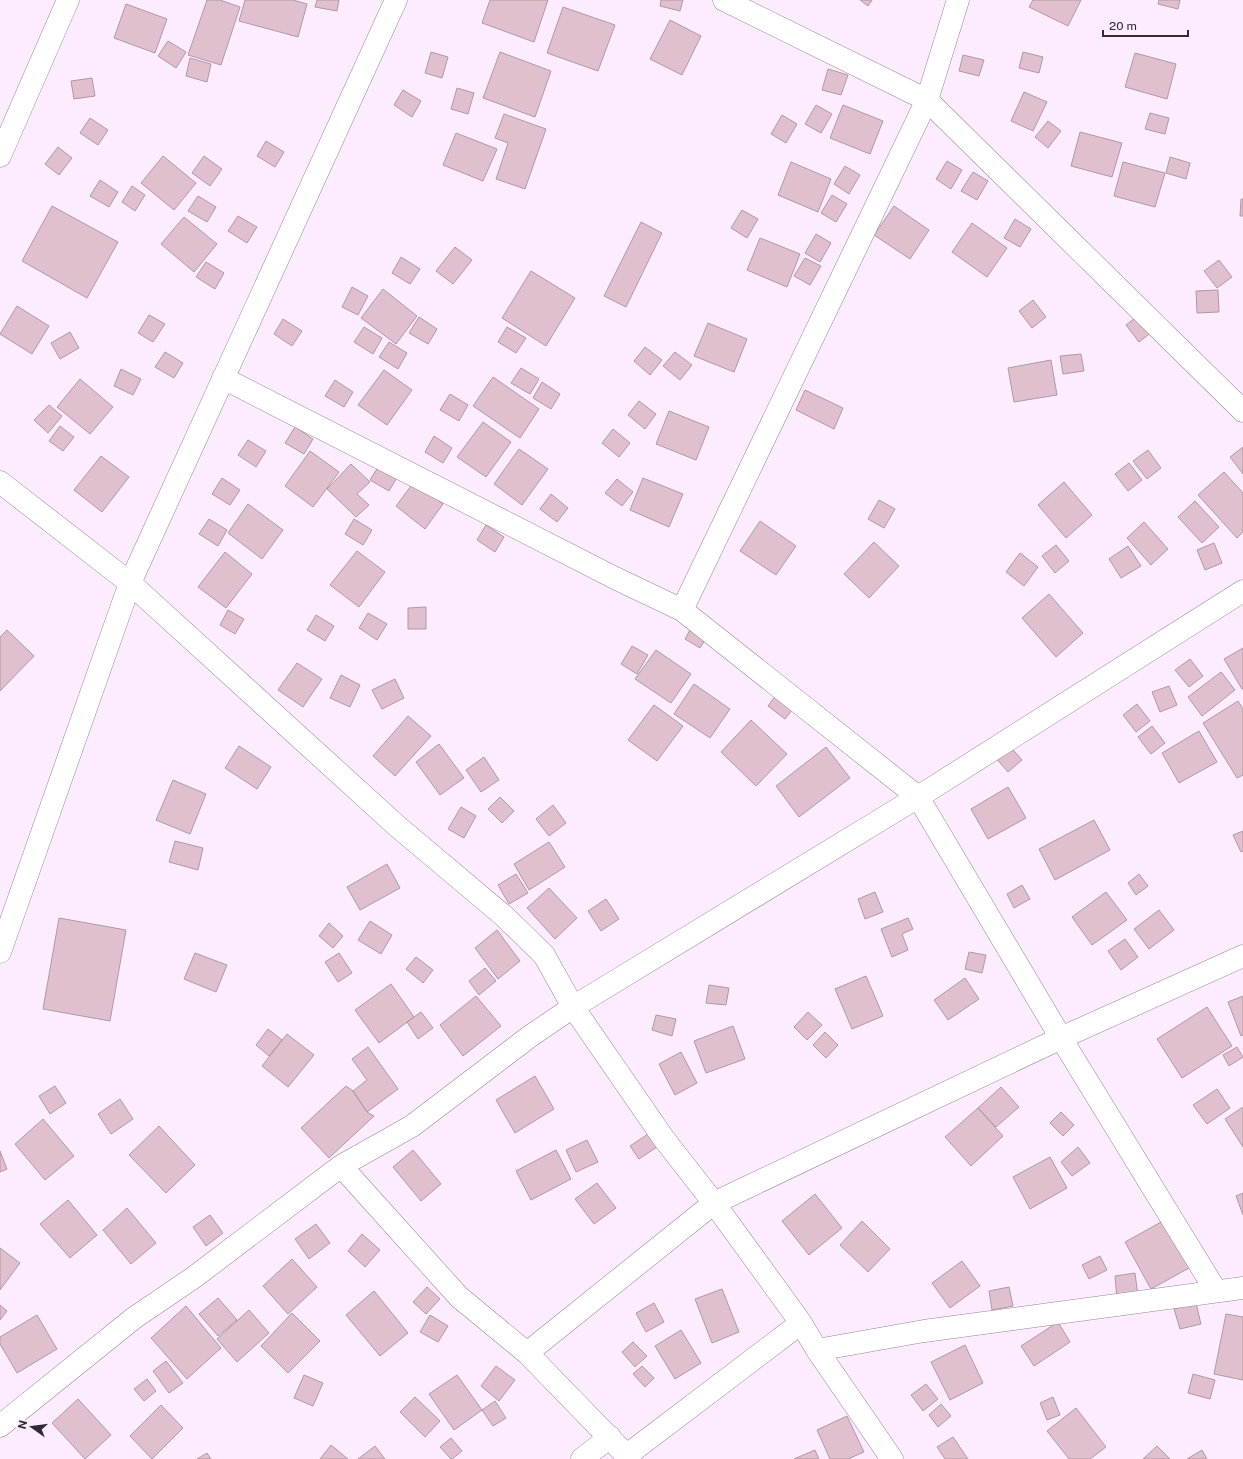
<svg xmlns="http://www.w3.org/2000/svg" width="1243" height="1459" font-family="'Public Sans',sans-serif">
  <rect width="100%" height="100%" fill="#fdecff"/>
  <path fill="#e0c0ce" stroke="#af99a3" d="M207 0H220L240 7 221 65 188 55Z
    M245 0H293L307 4 298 37 239 21Z
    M317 0H339L337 11 315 7Z
    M490 0H548L534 42 482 23Z
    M661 0H683L680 11 660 6Z
    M860 0H872L868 6Z
    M1033 0H1081L1068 26 1029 7Z
    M1159 0H1180L1178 9 1158 4Z
    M126 4 167 19 155 53 114 38Z
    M563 7 615 25 598 71 547 53Z
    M670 20 701 36 682 75 650 59Z
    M168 41 186 52 176 68 158 56Z
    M431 52 448 57 442 78 425 73Z
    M500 52 551 71 535 117 483 98Z
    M1023 52 1043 57 1039 73 1019 68Z
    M1135 53 1176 64 1167 99 1125 87Z
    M963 55 984 60 979 76 959 71Z
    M190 58 211 64 207 82 186 76Z
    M828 69 848 75 841 95 822 90Z
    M92 78 95 96 74 99 71 81Z
    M457 88 474 93 468 114 451 109Z
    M403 90 421 101 412 117 394 105Z
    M1024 92 1047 102 1033 131 1011 121Z
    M816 105 832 114 821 133 805 124Z
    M843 105 883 121 870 154 830 138Z
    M1150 113 1169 118 1165 134 1145 129Z
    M504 114 546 129 525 189 496 179 508 143 495 138Z
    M782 115 797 124 786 143 771 134Z
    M90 118 108 130 98 145 80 133Z
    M1048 121 1061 131 1048 148 1035 137Z
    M1080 132 1122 143 1112 177 1071 166Z
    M456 133 497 149 483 181 443 165Z
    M266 141 284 152 275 167 257 156Z
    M58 147 72 158 59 175 45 164Z
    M163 156 196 183 174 210 141 183Z
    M204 156 222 169 210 186 192 173Z
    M1170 157 1190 163 1186 179 1166 173Z
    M947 161 962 170 951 189 936 179Z
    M791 162 831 179 818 212 778 195Z
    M1123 162 1165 173 1155 207 1114 196Z
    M845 166 860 175 849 194 834 184Z
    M973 172 988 181 977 200 961 191Z
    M100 180 118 192 109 207 90 196Z
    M132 186 145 195 135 211 122 202Z
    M832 195 847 204 836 222 821 213Z
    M198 196 216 207 207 222 188 211Z
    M1241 199H1243V216H1240Z
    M52 206 118 242 87 298 22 261Z
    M894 206 929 230 910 259 874 235Z
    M742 210 758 219 747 238 731 228Z
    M238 216 257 227 247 243 228 231Z
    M184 217 217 244 194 272 161 244Z
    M1015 219 1031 229 1020 247 1004 238Z
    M641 222 662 233 626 307 604 296Z
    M972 223 1007 248 987 277 952 252Z
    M816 234 831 243 820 262 805 253Z
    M760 238 800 254 787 287 747 270Z
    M455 247 472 260 453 284 436 271Z
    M401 257 420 269 410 284 392 273Z
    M805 258 821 266 810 285 794 276Z
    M1219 260 1232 277 1217 288 1204 271Z
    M206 262 224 273 215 289 196 277Z
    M531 271 575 298 546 346 502 318Z
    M352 287 368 296 358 315 342 307Z
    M383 289 417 316 396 344 361 318Z
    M1218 290 1219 312 1197 313 1196 291Z
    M1033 300 1046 317 1032 328 1019 311Z
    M17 306 49 326 32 354 0 334Z
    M1140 314 1153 331 1139 342 1126 325Z
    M149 315 165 324 153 342 138 333Z
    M419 317 437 329 428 344 409 333Z
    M283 319 302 331 292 346 274 334Z
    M708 323 747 339 734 372 694 356Z
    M364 327 382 338 373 354 354 342Z
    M507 327 526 338 516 353 498 342Z
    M70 332 79 348 60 359 51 343Z
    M389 342 407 353 398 369 379 357Z
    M645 347 662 360 650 375 634 361Z
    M165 352 183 363 174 378 155 367Z
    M675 352 692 365 680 380 663 366Z
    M1081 354 1084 371 1063 374 1060 356Z
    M1051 360 1057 395 1014 402 1008 368Z
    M521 368 539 379 530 394 511 383Z
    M121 369 141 379 133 395 114 386Z
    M384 370 412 390 387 425 358 405Z
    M493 377 539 409 520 438 473 406Z
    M80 379 113 407 90 434 57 407Z
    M335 380 353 392 344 407 325 396Z
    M542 382 560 394 551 409 533 398Z
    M805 390 843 408 834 429 796 410Z
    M450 394 468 405 459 421 440 410Z
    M639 401 656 414 645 429 628 415Z
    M49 405 62 416 48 433 34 420Z
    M669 411 709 427 696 460 656 444Z
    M483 422 511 442 486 477 457 457Z
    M60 426 74 437 63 451 49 441Z
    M295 427 313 439 304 454 285 443Z
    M613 429 630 443 619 457 602 443Z
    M434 436 452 448 443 463 425 452Z
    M248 440 266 451 256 467 238 455Z
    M1243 447V474L1230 457Z
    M519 449 548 469 522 505 494 484Z
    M1148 450 1161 468 1147 479 1133 461Z
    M310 451 339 472 313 507 285 486Z
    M101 456 129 477 102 512 74 490Z
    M1129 463 1142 480 1128 491 1115 474Z
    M351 464 370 482 357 494 369 505 356 517 327 489Z
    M380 464 398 476 389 491 370 480Z
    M1224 472 1243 493V532L1237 538 1198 495Z
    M222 478 240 490 230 505 212 494Z
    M643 478 683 494 669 527 630 510Z
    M617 479 633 492 622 506 605 493Z
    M414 482 443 504 425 529 396 506Z
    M1064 482 1092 515 1066 538 1038 505Z
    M551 494 568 508 557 522 540 509Z
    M879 500 895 509 884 528 868 519Z
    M1195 501 1219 527 1202 543 1178 517Z
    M248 504 283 530 262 559 228 533Z
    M209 519 227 530 218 546 199 534Z
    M354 519 372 530 363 545 345 534Z
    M760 521 796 546 776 575 740 551Z
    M1144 522 1168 549 1151 565 1127 538Z
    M486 525 504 537 495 552 477 540Z
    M874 542 899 566 869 598 844 574Z
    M1214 543 1222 563 1205 570 1197 550Z
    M1056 545 1069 561 1055 573 1042 556Z
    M1128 546 1141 566 1121 578 1109 559Z
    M357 551 385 572 359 607 330 585Z
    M225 552 252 574 226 608 198 587Z
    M1020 553 1038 567 1024 586 1006 572Z
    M1049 594 1083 633 1056 657 1022 618Z
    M426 607V629H408V608Z
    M228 610 244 619 235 634 220 625Z
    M368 613 387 624 377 640 359 628Z
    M316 615 334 626 325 641 307 630Z
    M692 626 708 635 700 648 685 639Z
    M7 630 34 656 0 691V637Z
    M632 646 648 655 637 674 621 664Z
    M1243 648V689H1242L1224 659Z
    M656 650 691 674 671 703 635 679Z
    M1190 659 1203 676 1189 687 1175 670Z
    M297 663 322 679 303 707 278 690Z
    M1221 672 1235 690 1202 716 1188 697Z
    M341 675 360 685 350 707 330 698Z
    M395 679 404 698 382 709 372 690Z
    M694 684 730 709 710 738 674 714Z
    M1169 686 1177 705 1160 712 1152 692Z
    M779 691 796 705 785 719 768 706Z
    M1238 701 1243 709V775L1237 778 1203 723Z
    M1137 704 1150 721 1136 732 1123 715Z
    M654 705 683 726 657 761 628 740Z
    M408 716 431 736 395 776 373 756Z
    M751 720 787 754 756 786 721 752Z
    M1152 726 1165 743 1151 754 1138 737Z
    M1199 731 1217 762 1179 783 1162 753Z
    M439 744 464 778 440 795 416 762Z
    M1008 744 1022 760 1008 772 994 756Z
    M239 746 271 767 257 789 225 768Z
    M826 747 850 778 799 817 776 786Z
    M484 757 499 780 481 792 466 770Z
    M173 780 206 794 190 834 156 820Z
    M1008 787 1026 818 988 839 971 809Z
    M500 797 514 811 502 823 488 809Z
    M553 805 566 823 549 836 536 819Z
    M461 807 476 816 464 838 448 829Z
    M1094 820 1110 850 1055 880 1039 849Z
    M1243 831V851L1241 852 1233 835Z
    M175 841 203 848 198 870 169 862Z
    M549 842 565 867 529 890 514 864Z
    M387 864 400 888 360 910 347 887Z
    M516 874 528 893 509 904 498 885Z
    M1139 874 1148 886 1136 895 1128 883Z
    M1022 885 1030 899 1014 908 1007 894Z
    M549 888 577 918 555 939 527 908Z
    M875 892 883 912 865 919 858 899Z
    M1106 892 1127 920 1092 945 1072 917Z
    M606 899 619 919 601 931 588 911Z
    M1159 910 1174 930 1149 949 1134 929Z
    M59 918 126 930 110 1021 43 1009Z
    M908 918 913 929 902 934 908 950 892 957 881 929Z
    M370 921 392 935 381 954 358 940Z
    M329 923 343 936 333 948 319 936Z
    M497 930 520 961 498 979 475 948Z
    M1125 939 1138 957 1121 970 1108 951Z
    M969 952 986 955 982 973 965 969Z
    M195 953 227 965 216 992 184 979Z
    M339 953 352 973 338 982 325 962Z
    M416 957 433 970 423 983 406 969Z
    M485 968 496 981 479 995 469 981Z
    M866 976 883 1016 852 1029 835 989Z
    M965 978 979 999 948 1020 934 1000Z
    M391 984 414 1017 379 1043 355 1010Z
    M709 985 729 988 726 1005 706 1003Z
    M476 996 501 1026 463 1056 440 1025Z
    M1243 996V1035L1241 1036 1228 1002Z
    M1207 1007 1232 1046 1182 1078 1157 1039Z
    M421 1012 433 1028 418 1039 407 1022Z
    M808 1012 822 1025 807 1040 794 1027Z
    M656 1015 676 1019 672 1036 652 1030Z
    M733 1026 745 1059 706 1073 694 1041Z
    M268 1029 282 1040 269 1056 256 1045Z
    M825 1032 838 1045 826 1058 813 1045Z
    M287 1034 314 1055 288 1087 262 1066Z
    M368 1047 398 1089 367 1112 353 1091 367 1080 352 1059Z
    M1237 1047 1243 1057 1229 1066 1223 1055Z
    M681 1052 697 1083 675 1095 659 1064Z
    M535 1076 554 1109 515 1133 496 1100Z
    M55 1086 66 1103 50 1114 39 1096Z
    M346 1086 353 1091 367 1112 374 1116 329 1158 301 1128Z
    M1001 1087 1019 1107 996 1127 978 1108Z
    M1217 1089 1230 1108 1207 1124 1193 1105Z
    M120 1099 133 1119 111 1134 98 1114Z
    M1243 1107V1147L1225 1119Z
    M978 1108 1003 1136 971 1166 945 1137Z
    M1061 1112 1074 1125 1063 1136 1050 1123Z
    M43 1119 74 1156 45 1180 15 1144Z
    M159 1126 195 1165 166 1193 129 1155Z
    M651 1132 660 1145 639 1159 630 1146Z
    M587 1140 598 1162 576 1172 566 1150Z
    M1078 1147 1090 1163 1072 1176 1061 1162Z
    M413 1150 441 1184 421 1201 393 1167Z
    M556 1150 571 1179 531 1200 516 1171Z
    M0 1151 7 1169 0 1172Z
    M1050 1157 1067 1188 1030 1209 1013 1177Z
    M597 1183 616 1208 594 1224 575 1199Z
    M1243 1193V1215L1236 1196Z
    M815 1194 842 1228 809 1255 782 1221Z
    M68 1200 97 1235 70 1258 40 1224Z
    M127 1208 156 1243 131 1264 103 1230Z
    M210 1215 223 1233 206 1246 193 1227Z
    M862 1221 890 1249 868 1272 840 1245Z
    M1163 1221 1189 1268 1151 1289 1125 1242Z
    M316 1224 330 1243 309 1259 295 1239Z
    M362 1234 380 1250 365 1267 348 1251Z
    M0 1248 20 1263 0 1290Z
    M1100 1256 1107 1270 1089 1279 1082 1265Z
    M292 1259 317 1287 288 1314 263 1286Z
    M962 1261 980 1286 950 1308 932 1283Z
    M1135 1273 1138 1296 1117 1299 1115 1276Z
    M427 1287 440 1299 426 1314 413 1302Z
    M1009 1287 1013 1306 992 1310 989 1291Z
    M722 1289 739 1332 712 1343 695 1299Z
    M374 1291 408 1333 380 1356 346 1315Z
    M218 1298 237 1320 218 1336 199 1314Z
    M654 1303 664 1322 646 1332 636 1313Z
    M1196 1303 1201 1324 1180 1329 1174 1309Z
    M0 1305 7 1311 0 1320Z
    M186 1306 221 1348 187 1379 151 1338Z
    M249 1310 269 1333 237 1362 217 1339Z
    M292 1313 320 1341 288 1373 261 1346Z
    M1226 1314 1243 1317V1380L1214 1374Z
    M37 1315 57 1349 17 1373 0 1344V1337Z
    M430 1315 448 1326 438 1342 420 1332Z
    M1058 1322 1070 1342 1034 1366 1021 1346Z
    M681 1330 701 1363 675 1379 655 1346Z
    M633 1342 647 1356 635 1367 622 1352Z
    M965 1345 983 1383 950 1400 931 1362Z
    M166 1361 183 1383 169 1393 153 1371Z
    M496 1366 515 1380 499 1401 481 1386Z
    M642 1366 654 1378 645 1387 633 1374Z
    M1193 1374 1215 1380 1210 1399 1188 1393Z
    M304 1375 323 1383 313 1406 294 1398Z
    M457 1375 482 1410 454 1430 429 1394Z
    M147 1379 156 1391 144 1401 134 1389Z
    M926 1384 938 1399 923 1411 911 1395Z
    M415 1397 440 1421 425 1437 400 1412Z
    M1053 1397 1060 1415 1047 1420 1040 1403Z
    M78 1399 111 1435 85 1459 52 1423Z
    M495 1401 506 1418 493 1426 482 1410Z
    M941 1404 951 1416 938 1427 929 1415Z
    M161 1405 183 1428 152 1459 130 1436Z
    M1076 1408 1106 1447 1090 1459H1069L1047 1431Z
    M847 1416 864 1452 848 1459H830L817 1430Z
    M953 1437 968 1459H945L937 1447Z
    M451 1438 462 1451 452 1459H451L440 1447Z
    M331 1445 348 1459H320Z
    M375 1446 385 1459H358Z
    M1157 1446 1170 1459H1143Z
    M815 1450 819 1459H794Z
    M1202 1450 1207 1459H1187Z
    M207 1453 211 1459H197Z"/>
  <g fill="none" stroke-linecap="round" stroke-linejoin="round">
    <defs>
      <path id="minor" d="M724 0 927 100 1243 411
        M0 156 68 0
        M223 378 615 578 682 610 918 797 1061 1038 1216 1291
        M0 482 130 583 397 826 504 916 544 955 573 1007 664 1139 714 1203 801 1323 817 1350 892 1459
        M682 610 927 100 958 0
        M0 952 130 583 396 0
        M341 1166 459 1297 527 1353 630 1459
        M817 1350 924 1331 1243 1288
        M527 1353 714 1203 1061 1038 1243 956
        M0 1426 134 1318 193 1278 341 1166 412 1126 529 1037 573 1007 918 797 1243 591
        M627 1455 801 1323
        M582 1459 610 1437"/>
    </defs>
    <use href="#minor" stroke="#958697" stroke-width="23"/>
    <use href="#minor" stroke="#fff" stroke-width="22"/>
  </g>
  <g transform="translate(32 1427) rotate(284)" stroke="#fdecff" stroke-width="3" paint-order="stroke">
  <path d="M0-3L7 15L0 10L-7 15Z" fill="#302a31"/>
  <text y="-6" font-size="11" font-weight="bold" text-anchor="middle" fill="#302a31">N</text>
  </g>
  <path d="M1103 30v6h85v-6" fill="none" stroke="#302a31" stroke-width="2"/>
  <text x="1109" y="30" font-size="12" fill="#302a31" stroke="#fdecff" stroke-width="3" paint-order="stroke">20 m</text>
</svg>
